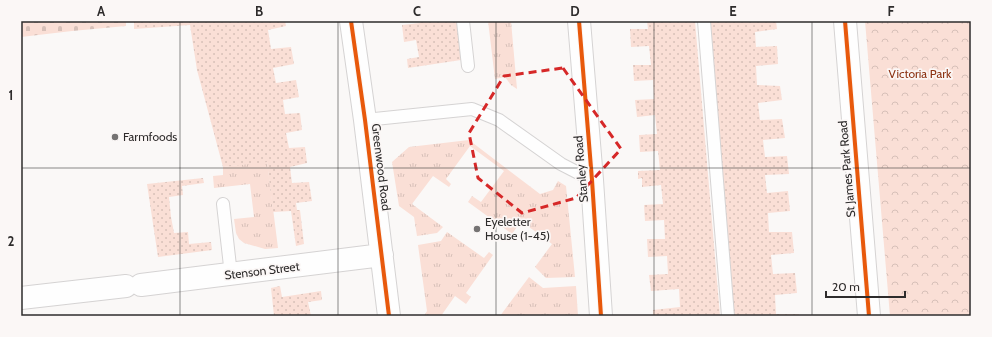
<svg xmlns="http://www.w3.org/2000/svg" width="992" height="337" font-family="Cabin,sans-serif">
  <defs>
    <pattern id="grass-tufts" width="24" height="20" patternUnits="userSpaceOnUse"><rect width="24" height="20" fill="#fadfd6"/><path d="M3 7l-1-3M5 7V3M7 7l1-3M15 17l-1-3M17 17v-4M19 17l1-3" fill="none" stroke="#d7c0b8"/></pattern>
    <pattern id="cemetery-stones" width="16" height="16" patternUnits="userSpaceOnUse"><rect width="16" height="16" fill="#fadfd6"/><path d="M2 7V4a2 2 0 0 1 4 0v3zM10 15v-3a2 2 0 0 1 4 0v3z" fill="#d7c0b8"/></pattern>
    <pattern id="park-crowns" width="20" height="18" patternUnits="userSpaceOnUse"><rect width="20" height="18" fill="#fadfd6"/><path d="M2 6a3 3 0 1 1 6 0M12 15a3 3 0 1 1 6 0" fill="none" stroke="#d7c0b8"/></pattern>
    <pattern id="garden-dots" width="8" height="8" patternUnits="userSpaceOnUse"><rect width="8" height="8" fill="#fadfd6"/><path d="M2 2h.1M6 6h.1" fill="none" stroke="#d7c0b8" stroke-width="1.8" stroke-linecap="round"/></pattern>
  </defs>
  <rect width="100%" height="100%" fill="#faf8f7"/>
  <path fill="url(#grass-tufts)" d="M488 21H511L517 89 511 85 505 77 495 79Z
    M469 140 540 194 553 190 558 181 566 186 575 277 546 278 535 267 552 244 521 221 512 234 468 202 472 196 481 202 504 171 470 146 446 179 451 184 449 187 433 176 412 204 443 227 437 233 417 236 414 217 399 206 392 162 409 147Z
    M267 161 278 248 265 249 244 243 239 239 236 233 234 219 254 217 250 184 214 188 213 176 223 175V167Z
    M447 232 484 258 489 252 493 255 466 293 471 297 466 304 455 296 441 316H424L427 311 418 245 441 241Z
    M529 277 543 288 576 286 578 316H500Z"/>
  <path fill="url(#cemetery-stones)" d="M21 21H126V26L72 31 21 37Z"/>
  <path fill="url(#park-crowns)" d="M865 21H971V316H890Z"/>
  <path fill="url(#garden-dots)" d="M134 21H285L286 26 268 30 271 49 291 47 294 64 273 68 276 83 296 80 299 97 283 100 285 114 300 113 302 130 286 133 289 148 305 147 307 163 290 167 292 183 309 182 312 201 296 203 297 210H300L304 244 296 246 291 211 273 212 267 162 223 167 197 70 190 25 134 29Z
    M420 21H457L461 60 408 68 407 59 419 57 416 40 404 42 402 25 420 23Z
    M647 21H695L720 316H653V310L680 307 679 289 651 291 649 275 668 274 667 256 648 257 647 239H665L664 220 645 221 644 205 663 204 661 185 642 187V178L638 179V171L660 170 658 151 640 152 639 135 657 134 655 115 637 117 635 100 654 99 653 80 634 81 633 65H651L649 46 631 47 630 29H648Z
    M710 21H776L777 29 755 32 756 47 777 46 778 64 756 66 757 85 780 86 782 100 758 103 760 120 782 119 785 138 763 140 765 157 787 156 789 174 765 175 767 193 788 191 790 211 768 213 769 232H792L794 253 771 255 773 274 795 273 797 293 775 295 776 314H799V316H733Z
    M203 178 204 183 182 186 183 195 169 197 171 217 174 233 188 232 189 244 211 242 212 250 158 257 147 184Z
    M280 286 282 297 321 291 322 300 308 302 311 316H274L271 288Z"/>
  <g fill="none" stroke-linecap="round" stroke-linejoin="round">
    <defs>
      <path id="lane" d="M463 21 468 66
        M704 21 728 316
        M365 120 472 109 499 120 561 164 592 180
        M223 204 231 275"/>
      <path id="street" d="M351 21 365 120 389 316
        M579 21 592 180 601 316
        M845 21 869 316
        M141 285 382 255
        M21 298 126 286"/>
    </defs>
    <use href="#lane" stroke="#d5d3d3" stroke-width="14"/>
    <use href="#street" stroke="#d5d3d3" stroke-width="24"/>
    <use href="#lane" stroke="#fefefe" stroke-width="12"/>
    <use href="#street" stroke="#fefefe" stroke-width="22"/>
    <defs>
      <path id="cycleway" d="M351 21 365 120 389 316
        M579 21 592 180 601 316
        M845 21 869 316"/>
    </defs>
    <use href="#cycleway" stroke="#fbf7f6" stroke-width="6"/>
    <use href="#cycleway" stroke="#e8590c" stroke-width="4"/>
  </g>
  <path fill="none" stroke="#d62828" stroke-width="3" stroke-dasharray="8 5" stroke-linejoin="round" d="M563 68 621 149 576 198 522 213 478 178 469 133 504 76Z"/>
  <path fill="none" stroke="#2e2c2c" stroke-width="1" stroke-opacity="0.55" d="M180 21V316M338 21V316M496 21V316M654 21V316M812 21V316M21 168H971"/>
  <g fill="#757373" stroke="#fbf7f6" stroke-width="1.5">
    <circle cx="115" cy="137" r="4"/>
    <circle cx="477" cy="229" r="4"/>
  </g>
  <g text-anchor="middle" stroke-width="3.5" stroke-linejoin="round" paint-order="stroke">
    <g font-size="12" fill="#8d3313" stroke="#fbf7f6">
      <text x="920" y="78">Victoria Park</text>
    </g>
    <g font-size="12" fill="#2e2c2c" stroke="#fbf7f6" text-anchor="start">
      <text x="123" y="141">Farmfoods</text>
      <text x="485" y="226">Eyeletter<tspan x="485" dy="14">House (1-45)</tspan></text>
    </g>
    <g font-size="12" fill="#2e2c2c" stroke="#fbf7f6">
      <text transform="translate(381 167) rotate(83)" y="4">Greenwood Road</text>
      <text transform="translate(581 169) rotate(-95)" y="4">Stanley Road</text>
      <text transform="translate(847 169) rotate(-95)" y="4">St James Park Road</text>
      <text transform="translate(262 271) rotate(-7)" y="4">Stenson Street</text>
    </g>
  </g>
  <rect width="992" height="337" fill="none" stroke="#fbf7f6" stroke-width="44"/>
  <path d="M826 291v6h79v-6" fill="none" stroke="#2e2c2c" stroke-width="2"/>
  <text x="832" y="291" font-size="12" fill="#2e2c2c" stroke="#fbf7f6" stroke-width="3" paint-order="stroke">20 m</text>
  <rect x="22" y="22" width="948" height="293" fill="none" stroke="#2e2c2c" stroke-width="1.5"/>
  <g font-size="13" text-anchor="middle" font-weight="bold" fill="#2e2c2c">
    <text x="101" y="16">A</text>
    <text x="259" y="16">B</text>
    <text x="417" y="16">C</text>
    <text x="575" y="16">D</text>
    <text x="733" y="16">E</text>
    <text x="891" y="16">F</text>
    <text x="11" y="100">1</text>
    <text x="11" y="246">2</text>
  </g>
</svg>
